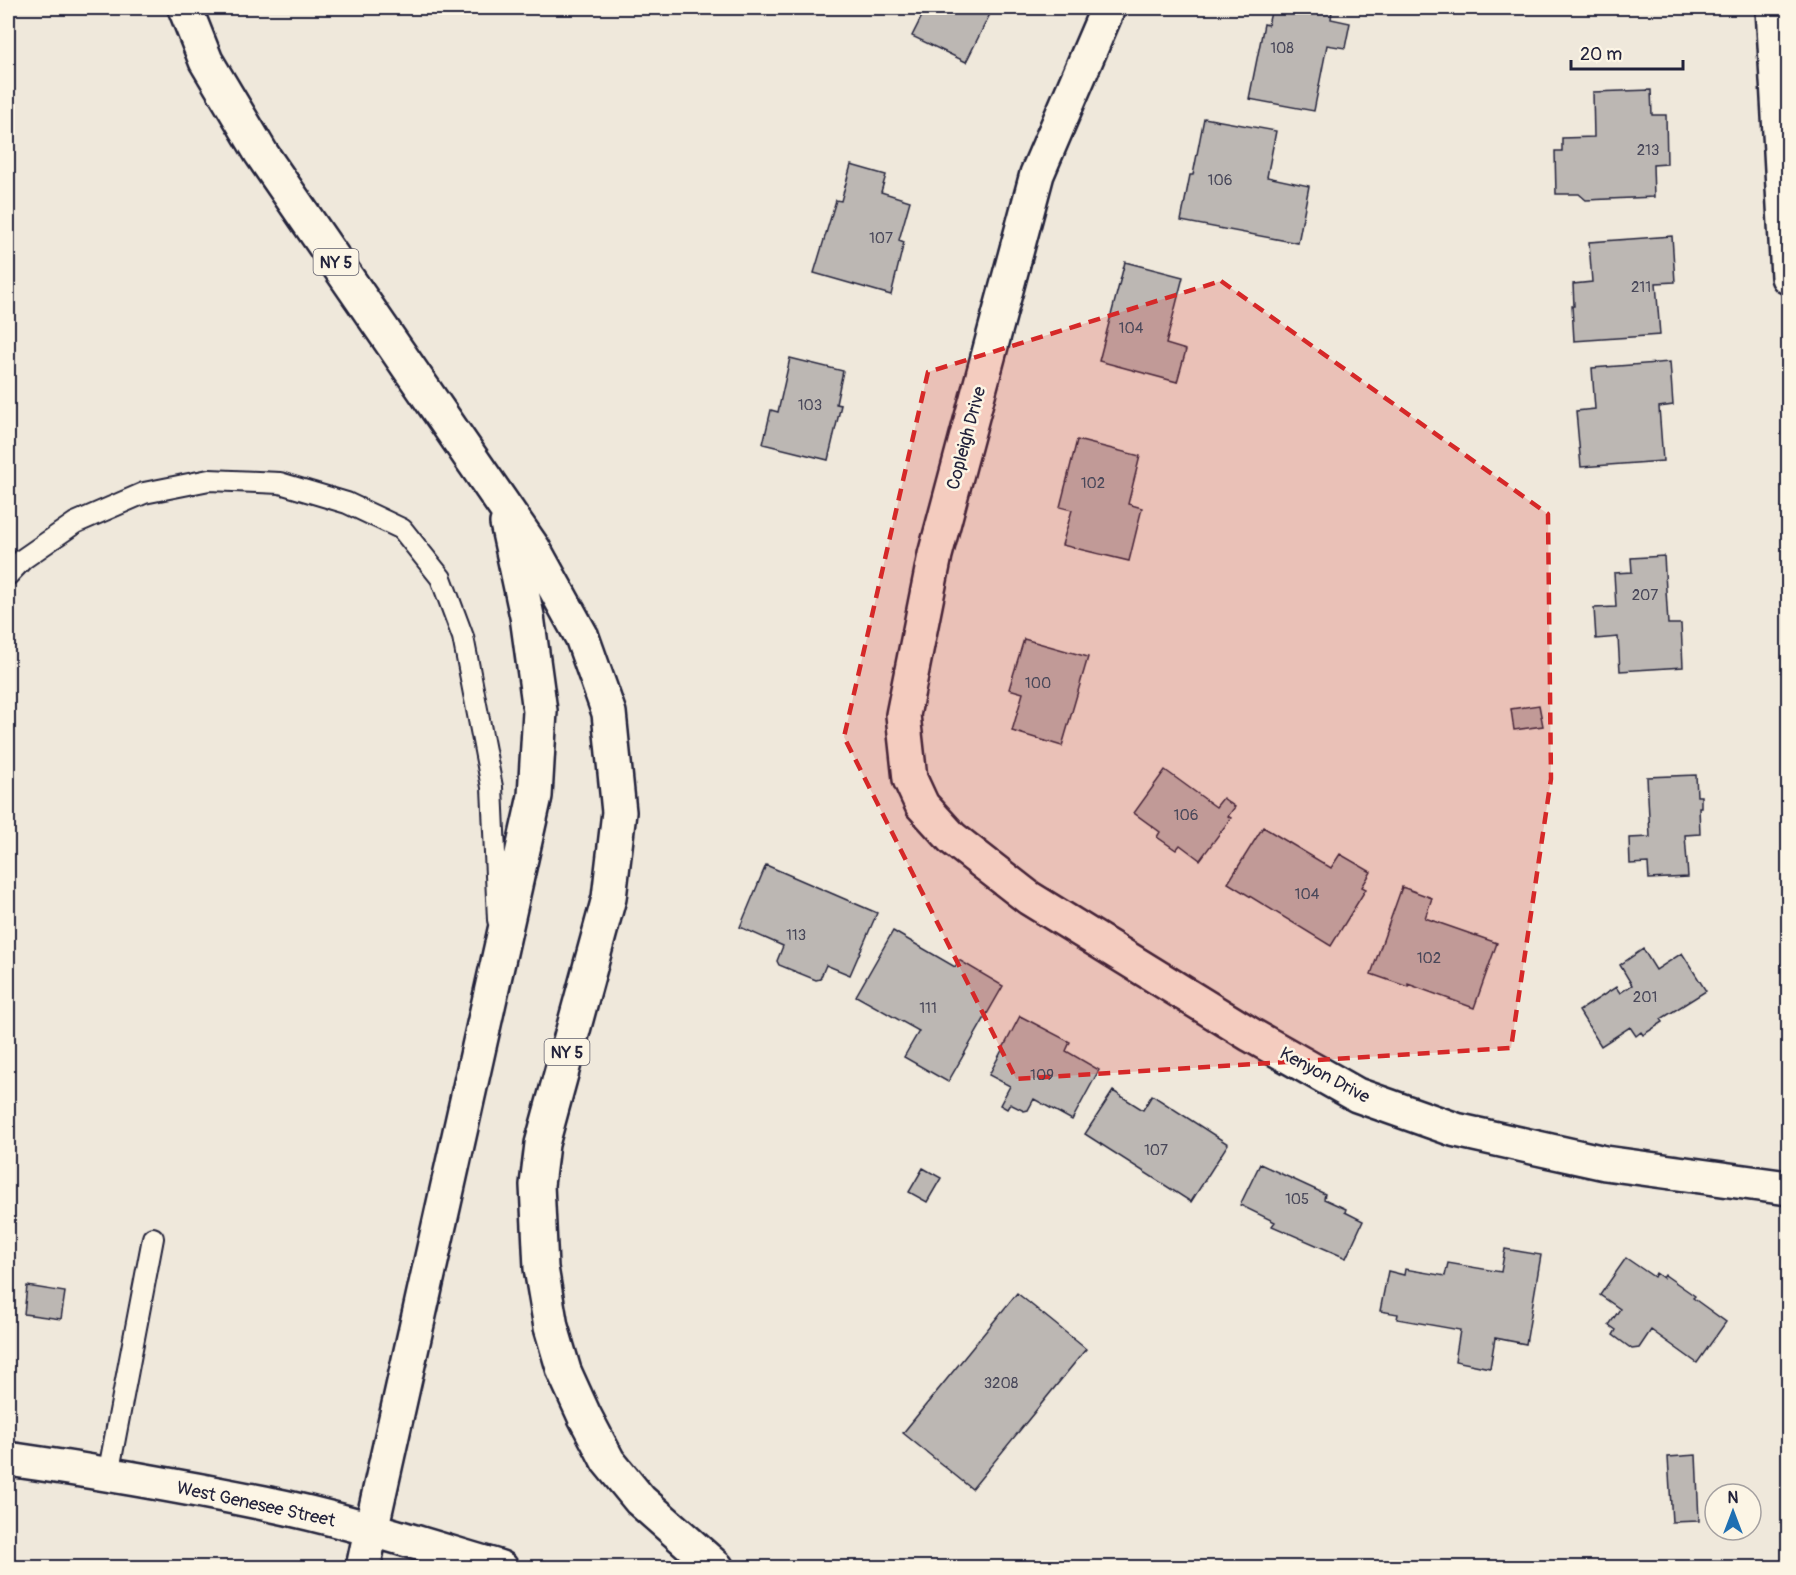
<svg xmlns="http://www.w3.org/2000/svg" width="1796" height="1575" font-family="Pangolin,sans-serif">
  <rect width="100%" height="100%" fill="#efe8db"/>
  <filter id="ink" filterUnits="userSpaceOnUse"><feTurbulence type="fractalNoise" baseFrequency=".0167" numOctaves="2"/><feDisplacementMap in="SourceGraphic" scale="12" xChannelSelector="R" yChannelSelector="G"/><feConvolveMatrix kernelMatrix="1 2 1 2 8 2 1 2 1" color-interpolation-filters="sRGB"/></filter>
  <g filter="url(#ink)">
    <path fill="#bcb7b3" stroke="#22223b" stroke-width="1.5" d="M926 8H993L966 62 912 36Z
      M1272 8H1313L1332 11 1331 19 1350 23 1345 48 1327 45 1314 111 1249 99 1264 24 1268 25Z
      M1587 8H1646L1587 10Z
      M1651 90 1652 115H1666L1667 164 1653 165 1654 197 1586 200 1579 194H1556L1555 151H1562V138L1594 137 1593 92Z
      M1204 118 1276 131 1267 177 1309 186 1298 243 1181 221 1190 175H1193Z
      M851 165 886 175 881 192 910 201 899 240 904 242 891 295 814 273 836 200 841 201Z
      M1672 236 1675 282 1656 283 1660 335 1574 341 1572 306H1574L1573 284 1592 282 1589 242Z
      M1125 262 1183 277 1166 344 1186 350 1177 382 1099 361Z
      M790 358 843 371 836 404 841 405 828 460 763 444 771 410 778 412Z
      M1670 362 1673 405 1659 407 1663 461 1581 467 1576 411 1595 409 1592 368Z
      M1077 440 1140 456 1128 504 1142 508 1129 561 1062 545 1072 510 1060 507Z
      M1664 556 1668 624H1681L1683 667 1620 671 1618 637 1596 639 1594 608 1616 607 1614 573 1632 572 1631 558Z
      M1024 639 1088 657 1062 746 1012 731 1023 693 1009 689Z
      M1539 705 1543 726 1514 730 1511 709Z
      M1165 770 1216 807 1223 798 1235 807 1228 816 1231 818 1200 860 1180 845 1176 850 1157 837 1160 832 1134 813Z
      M1696 775 1697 796H1701V807H1699L1700 834 1685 835 1688 877 1649 879 1648 863 1630 864 1629 838 1650 837 1647 777Z
      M1263 827 1331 868 1340 854 1371 872 1362 887 1366 889 1331 946 1228 883Z
      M766 865 877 913 850 975 826 965 820 979 816 980 779 965 777 961 783 946 740 927Z
      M1402 887 1432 898 1425 918 1497 943 1474 1008 1408 984V987L1371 974Z
      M893 931 955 967 959 960 1003 986 948 1082 904 1057 919 1031 856 996Z
      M1643 949 1656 970 1682 953 1706 991 1661 1019 1663 1022 1643 1035 1641 1032 1636 1036 1630 1027 1601 1046 1579 1011 1616 987 1620 993 1632 985 1620 965Z
      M1020 1016 1070 1042 1066 1051 1099 1070 1072 1120 1034 1099 1028 1110 1024 1111 1010 1104 1007 1109 1000 1105 1010 1086 989 1075Z
      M1113 1091 1143 1110 1152 1095 1228 1144 1191 1202 1085 1134Z
      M1260 1164 1325 1194 1324 1199 1346 1209 1345 1212 1363 1221 1346 1258 1272 1226 1275 1222 1240 1205Z
      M923 1168 941 1178 927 1202 909 1192Z
      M1505 1249 1541 1255 1526 1344 1495 1338 1490 1368 1455 1361 1460 1330 1397 1319 1398 1314 1380 1311 1388 1271 1404 1275 1405 1269 1445 1276 1448 1263 1501 1272Z
      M1626 1258 1654 1277 1656 1273 1663 1278 1665 1275 1695 1296 1693 1298 1726 1322 1697 1363 1651 1330 1639 1348 1632 1349 1613 1335 1616 1330 1609 1325 1620 1309 1600 1295Z
      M27 1286 65 1292 61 1319 24 1314Z
      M1017 1293 1086 1349 972 1489 903 1433Z
      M1696 1455 1699 1521 1672 1522 1668 1457Z"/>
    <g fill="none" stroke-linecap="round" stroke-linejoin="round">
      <defs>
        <path id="lane" d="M8 575 23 559 75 523 144 493 209 480 280 483 347 503 402 529 441 578 463 637 492 787 498 920
          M108 1475 153 1238"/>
        <path id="street" d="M1108 8 1037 174 935 555 903 715 910 779 922 805 952 838 1029 898 1251 1035 1357 1095 1456 1130 1605 1163 1788 1188"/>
        <path id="secondary" d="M1773 8 1788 277
          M8 1459C93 1471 179 1486 264 1503 344 1519 423 1545 501 1568
          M363 1568 371 1530"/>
        <path id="highway" d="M185 8 206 61 261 153 533 548 582 637 609 713 619 812 609 898 542 1144 537 1185 541 1268 551 1327 564 1371 584 1415 608 1461 640 1500 717 1568
          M371 1530 535 796 540 711 527 616 507 523"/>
      </defs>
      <use href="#lane" stroke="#22223b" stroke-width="24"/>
      <use href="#street" stroke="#22223b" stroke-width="38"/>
      <use href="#secondary" stroke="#22223b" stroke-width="38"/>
      <use href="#highway" stroke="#22223b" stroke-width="38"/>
      <use href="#lane" stroke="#fcf5e5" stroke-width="20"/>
      <use href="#street" stroke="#fcf5e5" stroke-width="33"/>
      <use href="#secondary" stroke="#fcf5e5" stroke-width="33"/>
      <use href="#highway" stroke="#fcf5e5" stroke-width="33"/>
    </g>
  </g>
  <path fill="#d62828" fill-opacity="0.2" stroke="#d62828" stroke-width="4.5" stroke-dasharray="12 8" stroke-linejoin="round" d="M1221 281 1548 514 1551 779 1511 1048 1016 1079 844 737 928 372Z"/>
  <g text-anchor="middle" stroke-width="5" stroke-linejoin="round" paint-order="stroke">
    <g font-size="15" fill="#484759">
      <text x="1282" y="53">108</text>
      <text x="1648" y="155">213</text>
      <text x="1220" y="185">106</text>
      <text x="881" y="243">107</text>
      <text x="1641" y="292">211</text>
      <text x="1131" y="333">104</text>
      <text x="810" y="410">103</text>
      <text x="1093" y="488">102</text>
      <text x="1645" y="600">207</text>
      <text x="1038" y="688">100</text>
      <text x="1186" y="820">106</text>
      <text x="1307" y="899">104</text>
      <text x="796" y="940">113</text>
      <text x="1429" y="963">102</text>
      <text x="1645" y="1002">201</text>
      <text x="928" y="1013">111</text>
      <text x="1042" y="1080">109</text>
      <text x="1156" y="1155">107</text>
      <text x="1297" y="1204">105</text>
      <text x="1001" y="1388">3208</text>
    </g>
    <g fill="#fcf5e5" stroke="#63616e" stroke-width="1.5">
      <rect x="313.5" y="249" width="45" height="26" rx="4.5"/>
      <rect x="544.5" y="1039" width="45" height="26" rx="4.5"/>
    </g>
    <g font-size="16" font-weight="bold" fill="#22223b">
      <text x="336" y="268">NY 5</text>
      <text x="567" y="1058">NY 5</text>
    </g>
    <g font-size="18" fill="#22223b" stroke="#fcf5e5">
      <text transform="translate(966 438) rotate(-75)" y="6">Copleigh Drive</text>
      <text transform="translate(1325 1075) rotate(28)" y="6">Kenyon Drive</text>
      <text transform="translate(256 1504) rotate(12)" y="6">West Genesee Street</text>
    </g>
  </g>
  <rect width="1796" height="1575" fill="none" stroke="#fcf5e5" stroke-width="30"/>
  <rect x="15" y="15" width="1766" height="1545" fill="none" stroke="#22223b" stroke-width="2" filter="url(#ink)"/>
  <g transform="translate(1733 1512)"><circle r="28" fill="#fcf5e5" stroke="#a5a1a1" stroke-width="1.5"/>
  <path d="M0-4.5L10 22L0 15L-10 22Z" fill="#1f6fb2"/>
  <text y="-9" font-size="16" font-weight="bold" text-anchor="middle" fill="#22223b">N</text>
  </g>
  <path d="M1571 60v9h112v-9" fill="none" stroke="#22223b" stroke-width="3"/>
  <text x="1580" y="60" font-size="18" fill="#22223b" stroke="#fcf5e5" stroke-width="4.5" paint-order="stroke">20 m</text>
</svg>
